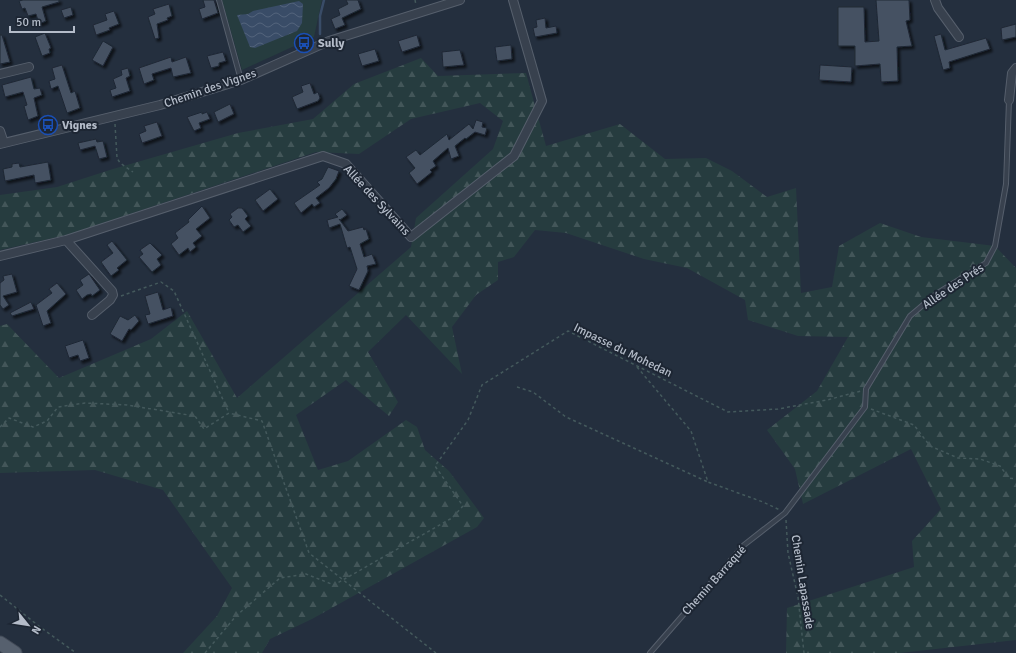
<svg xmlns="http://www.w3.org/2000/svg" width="1016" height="653" font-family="Signika,sans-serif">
  <defs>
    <pattern id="forest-firs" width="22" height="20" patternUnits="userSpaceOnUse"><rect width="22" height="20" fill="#263c3f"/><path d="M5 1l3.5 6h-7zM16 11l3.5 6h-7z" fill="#435659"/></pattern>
    <pattern id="water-waves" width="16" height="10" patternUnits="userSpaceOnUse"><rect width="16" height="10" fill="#394c67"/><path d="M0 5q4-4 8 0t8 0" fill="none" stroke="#53647b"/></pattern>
    <filter id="shadow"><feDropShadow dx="2.5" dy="2.5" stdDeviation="1" flood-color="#0009"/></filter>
  </defs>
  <rect width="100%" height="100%" fill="#242f3e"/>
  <path fill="url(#forest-firs)" d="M421 58 438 76 526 73 546 146 620 124 665 159 706 158 732 171 767 197 796 188 801 293 832 287 839 246 880 223 921 237 995 246 1016 268V640L900 653H786L787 608 914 567 912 541 941 509 911 449 803 504 795 469 767 430 817 391 848 337 798 336 748 320 745 300 687 268 644 259 566 233 535 230 514 257 498 262V280L476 295 452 327 462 374 406 315 368 352 398 402 389 416 346 380 296 415 318 470 348 461 406 420 417 427 425 450 449 471 484 518 477 527 312 619 270 639 262 653H183L217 616 232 588 163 490 95 470 0 473V326L7 324 59 378 151 339 187 311 237 398 411 247 416 218 493 149 503 121 480 103 411 119 359 154 316 152 67 235 0 250V195L57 187 113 169 238 133 313 119 354 84Z"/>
  <path fill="#263c3f" d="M222 0H322L314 37 242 70Z"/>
  <path fill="url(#water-waves)" d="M299 1 303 4 302 23 297 31 255 48 250 47 237 15 248 14 253 11Z"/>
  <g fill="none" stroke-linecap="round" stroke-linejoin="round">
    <path stroke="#394c67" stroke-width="2.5" d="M320 34V16L324 0"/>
  </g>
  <path fill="#455162" stroke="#1f2835" filter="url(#shadow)" d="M23 0H59V2L42 7 46 21 39 24 36 14 28 16 25 8 22 9 19 1Z
    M203 0H214L218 13 202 19 199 9 205 7Z
    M346 0H358L361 9 342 18 345 25 335 29 331 19 340 15 338 9 348 4Z
    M876 0H909L910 20 906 21 912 46 897 47 898 81 881 82 880 64 855 66V46H838V7H864L865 42 879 41Z
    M169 4 172 16 167 18 168 20 157 24 159 38 155 39 148 17 155 14 153 9Z
    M71 7 73 15 64 18 61 10Z
    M114 11 119 24 109 28 110 30 96 35 93 25 107 20 105 14Z
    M545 18 546 28 556 26 557 33 535 37 533 28 537 27 536 20Z
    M1016 24V37L1002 40 1001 28Z
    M45 33 51 48 49 49 50 53 42 56 35 37Z
    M941 34 945 50 986 38 990 49 949 62 950 68 943 70 934 36Z
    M0 35H2L10 62 0 64Z
    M417 35 420 46 402 52 398 41Z
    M103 41 113 47 103 66 92 60Z
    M511 45 512 59 497 61 495 47Z
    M375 49 379 61 362 66 358 54Z
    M460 50 464 65 443 67 442 52Z
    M223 52 226 61 219 63V66L211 68 207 56Z
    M171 57 172 62 186 57 191 73 173 77 171 68 152 74 154 80 144 84 139 68Z
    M62 65 71 93 75 91 80 108 67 113 58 86 51 89 49 81 55 79 52 68Z
    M820 65 852 67 851 82 819 80Z
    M128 68 130 76 126 78 130 91 112 97 110 90 116 88 113 79 122 75 121 70Z
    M31 77 34 89 40 88 42 95 34 98 38 116 28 120 24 106 27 105 23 92 5 97 2 85Z
    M310 83 314 94 318 92 320 98 318 101 297 109 292 97 303 92 301 86Z
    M230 104 234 114 218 122 214 112Z
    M202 112V114L207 112 210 119 199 123 201 128 194 131 187 117Z
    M476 120 483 122 482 127 487 128 485 135 475 132 466 139 465 138 455 146 459 156 451 159 448 148 433 161 436 166 430 170 432 172 417 184 409 173 415 168 406 157 416 150 420 155 447 134 449 140 469 124 473 129Z
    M157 122 162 136 142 143 139 134 146 131 144 126Z
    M96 139 97 142 103 141 107 157 99 159 95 146 80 150 78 143Z
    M48 162 51 180 35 183 34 175 5 181 3 169 12 167V164L19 163 20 167Z
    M328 167 339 171 336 179 329 188 316 198 320 203 314 207 312 204 301 213 294 203 320 185 317 182 322 179Z
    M270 189 278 199 263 211 255 200Z
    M202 206 210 218 196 229 202 236 193 243 196 247 190 252 188 248 179 255 171 244 178 238 175 233 189 222 188 220Z
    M238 208H242L248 216 245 219 251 226 243 232 238 225 234 227 229 220 232 217 230 214Z
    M342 209 347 215 340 220 339 219 348 231 363 227 364 230 366 229 369 239 360 244 364 257 372 254 376 264 367 266 368 271 359 290 349 286 357 269 350 247 347 248 340 224 329 228 327 220 338 217 335 214Z
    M112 241 127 260 117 268 119 270 111 276 101 262 113 253 107 245Z
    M150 243 162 255 157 259 161 265 152 272 139 257 143 254 140 250Z
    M12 274 17 292 3 296 9 305 3 309 0 305V283L4 280 3 276Z
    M89 274 100 290 92 296 91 294 87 295 82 299 76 290 83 285 80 280Z
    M57 283 66 294 47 311 51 323 43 326 36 305 52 293 49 289Z
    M158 292 163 310 171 307 173 316 148 324 145 315 150 314 145 296Z
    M31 302 34 309 12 316 10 313Z
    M135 315 139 321 131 330 129 329 122 341 110 334 120 316 128 320Z
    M83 340 89 358 80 361 78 355 69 358 65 346Z"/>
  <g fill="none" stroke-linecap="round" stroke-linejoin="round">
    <defs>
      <path id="lane" d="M219 0 241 80
        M650 653 744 545 785 513 865 407 866 389 910 316 936 294 986 263 995 246 1006 184 1009 100"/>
      <path id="street" d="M935 0 938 8 959 37
        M0 74 29 67
        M1009 100 1012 73 1016 68
        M0 131 4 143
        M0 144 160 105 241 80 329 41 460 0
        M0 256 66 240
        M92 315 110 300 113 295 112 291 66 240 323 156 346 164 411 237 514 156 542 101 513 0"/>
      <path id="primary" d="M0 643 15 653"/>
    </defs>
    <use href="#lane" stroke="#565f6c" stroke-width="6"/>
    <use href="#street" stroke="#565f6c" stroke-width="10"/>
    <use href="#primary" stroke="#414a57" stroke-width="15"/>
    <path stroke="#44595c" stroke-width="1.5" stroke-dasharray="3 3" stroke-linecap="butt" d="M415 0 416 5
      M115 124 117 158 120 163 133 172
      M121 296 161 282 174 291 229 413
      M637 367 691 431 708 482 763 502 780 510
      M517 387 533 392 566 417 708 482
      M871 409 914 425 930 446 958 458 980 459 1000 466 1009 478 1016 479
      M0 427 9 418 33 427 47 421 58 407 85 403 127 405 195 416 204 429 229 413 262 421 309 553 436 653
      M786 520 788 553 798 597 804 653
      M0 595 40 627 76 653
      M205 653 236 616 280 578 306 574 334 585 452 518 463 506 435 466 468 420 482 385 568 331 728 412 778 409 827 400 861 391"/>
    <use href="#lane" stroke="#38414e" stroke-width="4"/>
    <use href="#street" stroke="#38414e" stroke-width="8"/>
    <use href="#primary" stroke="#56606e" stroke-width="13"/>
  </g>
  <defs>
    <symbol id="bus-ring" viewBox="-11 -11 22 22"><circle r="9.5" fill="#1d2633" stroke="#1a4fb4" stroke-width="1.5"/><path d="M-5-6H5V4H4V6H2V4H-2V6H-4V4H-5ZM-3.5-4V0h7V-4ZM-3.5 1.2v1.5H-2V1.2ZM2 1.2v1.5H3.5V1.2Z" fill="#1a4fb4"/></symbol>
  </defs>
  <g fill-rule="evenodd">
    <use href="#bus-ring" x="293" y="32" width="22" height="22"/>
    <use href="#bus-ring" x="37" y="114" width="22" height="22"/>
  </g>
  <g text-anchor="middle" stroke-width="4" stroke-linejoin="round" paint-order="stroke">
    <g font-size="12" font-weight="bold" fill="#b4bcc9" stroke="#1d2633" text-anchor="start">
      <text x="318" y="47">Sully</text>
      <text x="62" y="129">Vignes</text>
    </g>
    <g font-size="12" fill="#b4bcc9" stroke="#1d2633">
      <text transform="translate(210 88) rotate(-19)" y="4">Chemin des Vignes</text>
      <text transform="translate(377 200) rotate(47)" y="4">Allée des Sylvains</text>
      <text transform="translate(953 286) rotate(-34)" y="4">Allée des Prés</text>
      <text transform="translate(623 350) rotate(26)" y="4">Impasse du Mohedan</text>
      <text transform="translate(714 580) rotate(-48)" y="4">Chemin Barraqué</text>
      <text transform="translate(803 582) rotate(81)" y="4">Chemin Lapassade</text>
    </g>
  </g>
  <g transform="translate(28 625) rotate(120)" stroke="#1d2633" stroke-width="3" paint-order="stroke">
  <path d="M0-3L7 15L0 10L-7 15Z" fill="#b4bcc9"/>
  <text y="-6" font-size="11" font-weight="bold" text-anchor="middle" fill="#b4bcc9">N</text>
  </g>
  <path d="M10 26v6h64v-6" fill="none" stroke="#b4bcc9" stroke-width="2"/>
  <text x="16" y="26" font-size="12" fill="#b4bcc9" stroke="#1d2633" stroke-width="3" paint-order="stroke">50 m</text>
</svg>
